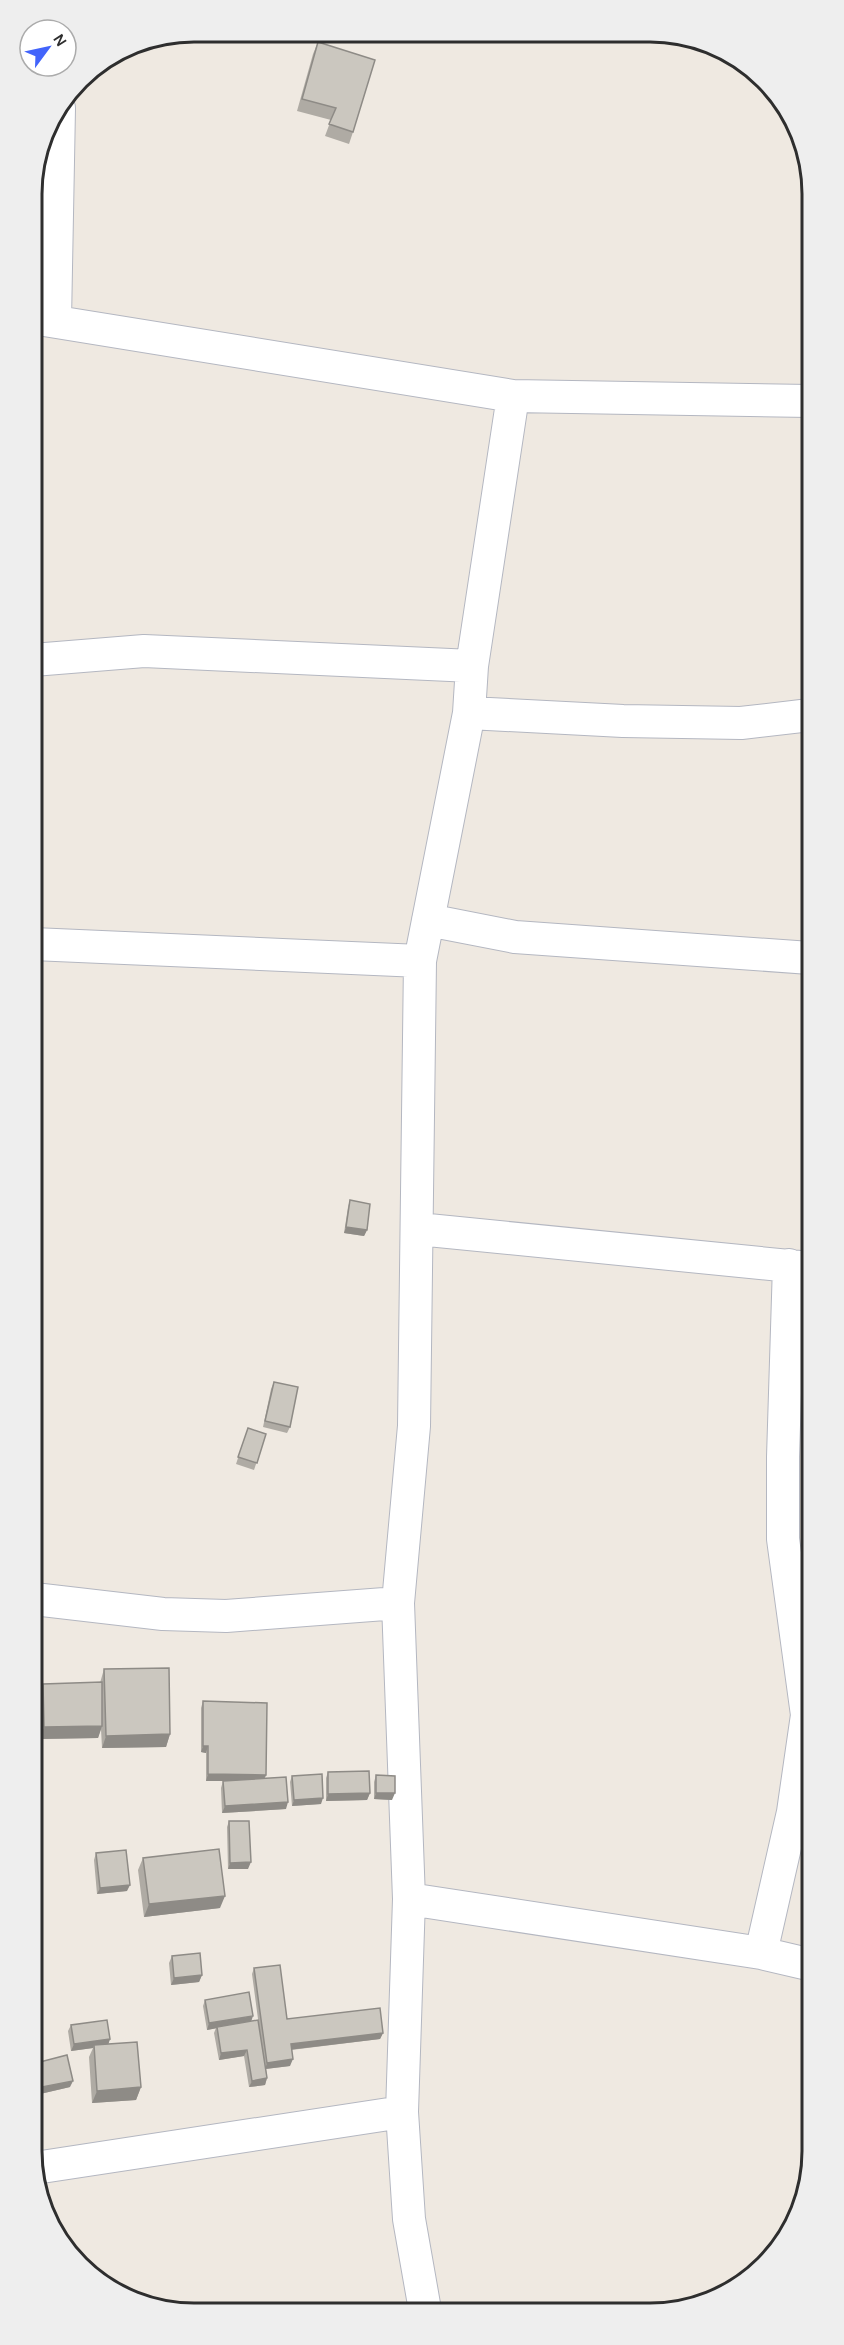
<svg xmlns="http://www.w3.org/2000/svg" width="844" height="2345" font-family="Karla,sans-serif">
  <rect width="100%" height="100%" fill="#efe9e1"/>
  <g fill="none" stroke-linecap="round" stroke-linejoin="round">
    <defs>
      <path id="street" d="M32 318 513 396 810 401
        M55 321 59 108
        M33 660 144 651 472 666
        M469 713 623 721 741 723 810 715
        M428 920 515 937 810 958
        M33 944 420 961
        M418 1229 810 1268
        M34 1599 163 1614 226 1616 398 1603
        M409 1899 761 1953 812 1965
        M761 1953 793 1812 807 1715 783 1539V1457L789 1265
        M35 2168 402 2112
        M425 2310 409 2219 402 2112 409 1899 398 1603 414 1426 420 961 469 713 472 666 513 396"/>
    </defs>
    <use href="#street" stroke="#b4b7c1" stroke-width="34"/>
    <use href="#street" stroke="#fff" stroke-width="32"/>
  </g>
  <path fill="#afaba4" d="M318 42 353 132 349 144 325 136 331 120 297 111 313 54Z
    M350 1200 367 1230 364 1236 344 1233 348 1207Z
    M274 1382 290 1427 287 1433 263 1427 271 1389Z
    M248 1428 266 1434 254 1470 236 1464Z
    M104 1669 170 1734 166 1747 102 1748 101 1729 98 1738 39 1739 38 1696 43 1684 100 1683Z
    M203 1701 266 1775 265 1778 286 1809 222 1813 221 1788 223 1781H226H206V1753L201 1752V1708Z
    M328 1772 370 1793 367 1800 326 1801V1778Z
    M376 1775 392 1800 374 1799V1782Z
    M292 1776 321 1804 292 1806 290 1782Z
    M229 1821 248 1869H228L227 1827Z
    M96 1853 127 1891 97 1894 94 1860Z
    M143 1858 220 1908 144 1917 138 1870Z
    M172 1956 202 1975 199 1982 171 1985 169 1963Z
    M254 1968 287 2019 383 2033 380 2039 291 2050 290 2066 266 2069 267 2078 265 2085 249 2087 244 2056 219 2060 214 2033 216 2028 207 2030 203 2006 205 2000 251 2021 260 2034 252 1974Z
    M71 2025 110 2039 108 2044 141 2087 136 2100 92 2103 89 2057 93 2048 71 2051 68 2031Z
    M36 2063 70 2087 40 2094 35 2073V2066Z"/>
  <path fill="#8e8b86" d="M346 1227 367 1230 364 1236 344 1233Z
    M102 1726 98 1738 39 1739 44 1727Z
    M170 1734 166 1747 102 1748 106 1736Z
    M203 1746H208L206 1753 201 1752Z
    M208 1774 266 1775 263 1781H206Z
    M370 1793 367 1800 326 1801 328 1794Z
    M376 1793H395L392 1800 374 1799Z
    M323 1798 321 1804 292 1806 294 1800Z
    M288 1802 286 1809 222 1813 225 1806Z
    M251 1862 248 1869H228L230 1863Z
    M130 1885 127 1891 97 1894 100 1888Z
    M225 1896 220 1908 144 1917 149 1904Z
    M202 1975 199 1982 171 1985 174 1978Z
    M253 2016 251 2022 207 2030 209 2023Z
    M383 2033 380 2039 288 2050 291 2044Z
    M110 2039 108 2045H94L93 2048 71 2051 74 2044Z
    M247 2050 244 2056 219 2060 221 2053Z
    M293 2059 290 2066 265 2069 267 2063Z
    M267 2078 265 2085 249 2087 252 2081Z
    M73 2081 70 2087 40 2094 42 2087Z
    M141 2087 136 2100 92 2103 97 2091Z"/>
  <path fill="#cbc7bf" stroke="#8e8b86" stroke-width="1.5" d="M318 42 375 60 353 132 329 124 336 108 302 99Z
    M350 1200 370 1204 367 1230 346 1227Z
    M274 1382 298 1387 290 1427 265 1421Z
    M248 1428 266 1434 257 1463 238 1457Z
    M169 1668 170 1734 106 1736 104 1669Z
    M34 1682 36 1683 34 1696Z
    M102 1682V1726L44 1727 43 1684Z
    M203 1701 267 1703 266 1775 208 1774V1746H203Z
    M369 1771 370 1793 328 1794V1772Z
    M322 1774 323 1798 294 1800 292 1776Z
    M376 1775 395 1776V1793H376Z
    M286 1777 288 1802 225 1806 223 1781Z
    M229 1821H249L251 1862 230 1863Z
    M219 1849 225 1896 149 1904 143 1858Z
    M126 1850 130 1885 100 1888 96 1853Z
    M200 1953 202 1975 174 1978 172 1956Z
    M280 1965 287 2019 380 2008 383 2033 291 2044 293 2059 267 2063 254 1968Z
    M249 1992 253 2016 209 2023 205 2000Z
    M107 2020 110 2039 74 2044 71 2025Z
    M258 2020 267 2078 252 2081 247 2050 221 2053 217 2027Z
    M137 2042 141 2087 97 2091 94 2045Z
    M67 2055 73 2081 42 2087 36 2063Z"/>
  <path d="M0 0H844V2345H0ZM194 42H650A152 152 0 0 1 802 194V2151A152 152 0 0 1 650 2303H194A152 152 0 0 1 42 2151V194A152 152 0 0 1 194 42Z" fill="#eee" fill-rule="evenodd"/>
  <path fill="none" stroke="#2e2e2e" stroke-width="3" d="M194 42H650A152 152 0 0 1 802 194V2151A152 152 0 0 1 650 2303H194A152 152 0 0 1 42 2151V194A152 152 0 0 1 194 42Z"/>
  <g transform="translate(48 48) rotate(57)"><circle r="28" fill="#ffffff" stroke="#ababab" stroke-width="1.5"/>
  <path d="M0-4.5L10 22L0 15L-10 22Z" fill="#4264fb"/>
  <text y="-9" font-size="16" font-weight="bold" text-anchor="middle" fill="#2e2e2e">N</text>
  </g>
</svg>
